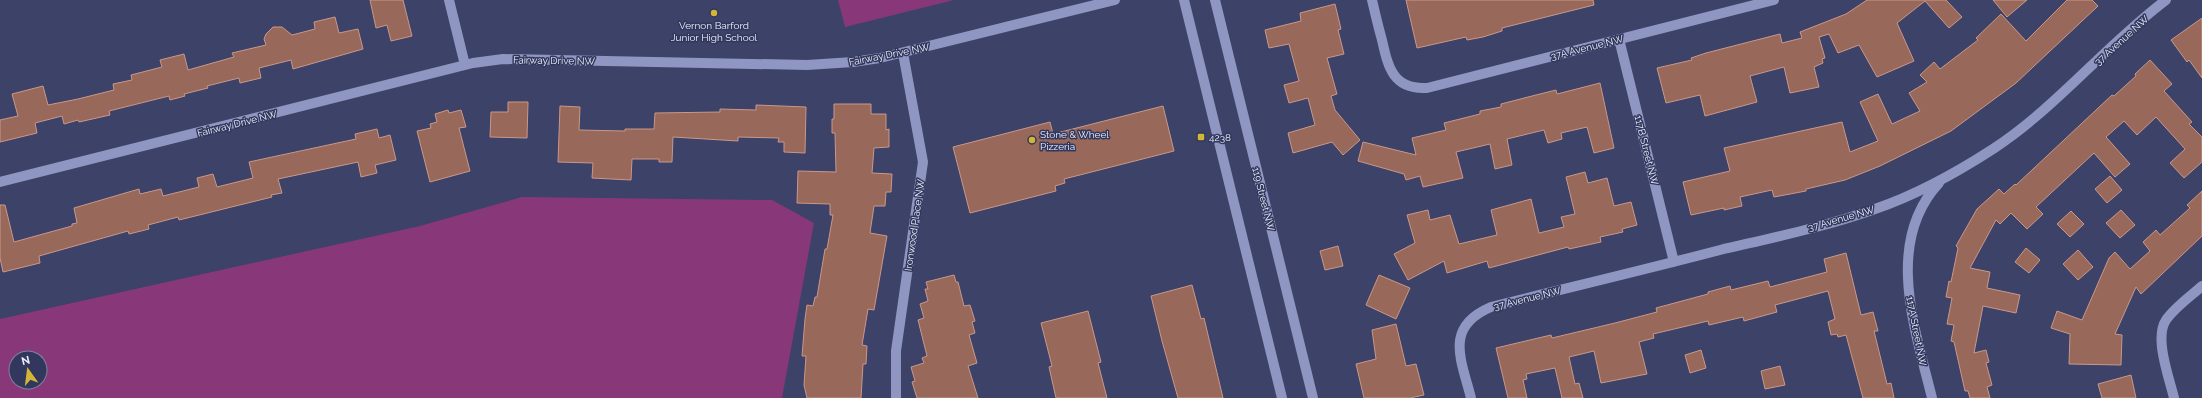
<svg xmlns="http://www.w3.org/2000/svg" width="2202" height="398" font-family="Raleway,sans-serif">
  <rect width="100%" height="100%" fill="#3c4268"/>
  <path fill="#883878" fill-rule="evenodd" d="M838 0H954L845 27Z
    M522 197 772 200 814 223 782 398H0V319L420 226ZM16 358H40V382H16Z"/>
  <path fill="#98685b" stroke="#ca988a" d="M370 0H403L412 36 391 41 387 25 376 28Z
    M1406 0H1593L1594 5 1502 28V31L1483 37 1467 40 1466 37 1417 48Z
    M1867 0H1946L1962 17 1949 28 1925 1 1897 23 1914 61 1877 77 1859 45 1838 53 1829 34 1819 37 1825 58 1822 59 1823 63 1814 67 1819 87 1790 93 1784 67 1750 76 1757 102 1705 116 1700 95 1666 103 1657 68 1692 60 1691 58 1706 53 1780 34 1782 43 1802 38 1800 32 1846 14Z
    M1993 0H2027L2007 17Z
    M2067 0H2092L2098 6 2016 83 1951 131 1880 166 1845 180 1806 189V191L1774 197 1772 190 1740 197 1742 206 1724 210V208L1691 215 1683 182 1730 171 1724 148 1842 122 1850 152 1878 141 1860 102 1878 94 1892 124 1920 111 1909 93 1927 82 1920 75 1934 62 1940 69 1978 40 1976 38 2001 14 2026 41Z
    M1335 4 1341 29 1338 30 1344 54 1327 58 1337 94 1331 96 1335 110 1360 140 1343 155 1332 142 1293 153 1288 133 1315 125 1308 98 1289 103 1284 85 1299 81 1289 44 1269 48 1265 30 1301 21 1300 13Z
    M335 17 339 33 358 29 363 49 293 69 291 60 259 68 261 78 240 83 239 78 207 86 208 88 184 94 185 96 170 100 169 96 109 111 110 115 79 122 78 120 64 124 62 116 35 123 37 133 0 142V120L18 116 12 94 43 86 48 105 78 99 114 90 113 84 132 80 131 75 162 67 160 60 184 54 188 70 234 57 232 53 266 45 264 39 266 34 273 27H282L292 35 315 29 314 22Z
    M2202 18V78L2189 60 2187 62 2171 40Z
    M2150 60 2172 84 2164 91 2192 122 2189 124 2202 137V162L2184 178 2170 163 2185 149 2156 117 2137 135 2124 121 2106 137 2130 164 2115 177 2094 153 2036 207 2043 214 2027 229 2011 213 2000 224 1996 220 1970 268 1990 272 1987 288 2020 295 2016 313 1983 306 1974 353 1986 350 1989 362 1986 363 1992 385 1987 387 1990 398H1970L1968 391H1965L1954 342 1951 341 1954 325 1947 324 1952 298 1946 297 1949 281 1951 282 1958 248 1956 246 1977 209 1999 189 2004 194 2015 184 2016 185 2112 95 2114 96 2136 76 2135 74Z
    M1600 83 1614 148 1594 153 1587 127 1561 133 1562 139 1548 143 1544 130 1507 139 1512 165 1495 169 1490 144 1456 152 1463 178 1423 187 1420 176 1406 180 1404 174 1358 161 1363 142 1416 155 1412 138 1446 130 1444 123 1480 114V111L1501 107V104L1536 95 1556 90 1557 94Z
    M508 102H528L527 138 490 137 491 112H508Z
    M834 104H871V114H886V130L889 129V147L874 148 872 173 892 174 891 192H886L885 206H874L870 233 887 236 874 310 868 309 862 345 867 346 866 364H863L861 398H807L804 385 806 356H802L805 319 807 305 813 306 815 297H817L825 249H827L833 215H830V204L797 203 798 171 836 172 835 133H832V119H834Z
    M756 105 806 107 805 153 784 152V142H778L779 138 738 137V141L673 137 672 162H659V159H632L631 180 592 178 593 163 558 162 560 106 580 107 579 130 625 131V129H654L655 113 720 112V109L756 110Z
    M1163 106 1174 151 1064 179 1065 183 1055 186 1056 191 970 213 953 147 1050 122 1053 134Z
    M448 110 449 113 461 110 466 127 459 128 470 171 430 182 417 131 431 128 430 124 437 122 435 114Z
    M377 129 379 138 390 135 396 160 375 165 377 173 361 177 358 162 278 179 282 193 271 195 272 197 179 220 178 217 148 225 149 229 129 234 128 231 39 256 40 263 3 272 0 258V205H5L14 242 72 226V224L77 223 74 208 139 189 140 194 161 189 163 196 199 187 197 178 213 174 217 187 253 178 249 162 356 139 355 134Z
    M1585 172 1588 183 1607 178 1614 206 1631 202 1637 225 1622 229 1623 232 1600 237 1601 242 1569 249 1568 247 1489 268 1487 261 1447 273 1444 261 1408 280 1394 254 1415 243 1407 215 1428 210 1430 220 1450 215 1459 244 1497 235 1491 210 1531 199 1539 233 1564 227 1561 217 1575 214 1566 177Z
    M2110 176 2122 190 2107 203 2095 189Z
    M2202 191V236L2141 294 2136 287 2115 334 2122 335 2121 365 2069 364 2070 334 2051 328 2057 311 2082 320 2109 258 2115 252 2130 269 2150 251 2143 242 2156 230 2160 235 2190 208 2187 205Z
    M2121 210 2135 225 2120 238 2106 223Z
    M2071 211 2084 224 2070 237 2057 224Z
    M1338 246 1343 266 1325 270 1320 251Z
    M2026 248 2040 260 2029 273 2015 262Z
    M2078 250 2093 267 2078 280 2063 264Z
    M1846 253 1861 315 1873 312 1878 331H1874L1887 384 1891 383 1894 398H1863L1846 335 1838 337 1837 334 1831 335 1828 322 1835 319 1828 291 1775 305 1777 312 1744 321 1743 317 1709 325 1708 321 1653 334 1654 338 1639 342 1647 374 1601 383 1594 351 1569 357 1575 384 1579 383 1583 398H1562L1555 368 1526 374 1527 379 1523 380 1527 398H1508L1496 348 1551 335 1552 338 1615 323 1657 312 1656 308 1708 294V292L1730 286 1731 290 1768 281 1770 287 1827 272 1824 259Z
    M954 275 956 282H958L964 306 970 305 975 321 972 322 975 333 969 335 977 363 968 366 978 398H917L912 382 915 381 911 367 924 363 922 358 927 356 918 320 924 318 920 304 928 301 925 289H928L926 282Z
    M1379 275 1410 288 1396 319 1366 305Z
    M1192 285 1201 319 1204 318 1223 398H1178L1162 341 1151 296Z
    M1088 311 1101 362 1098 363 1107 398H1056L1049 367 1052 366 1041 323Z
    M1396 324 1406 366 1416 364 1424 395 1410 398H1364L1356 364 1376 359 1372 330Z
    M1701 350 1706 368 1690 373 1685 355Z
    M1780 366 1785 385 1765 389 1761 371Z
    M2131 375 2136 398H2102L2098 384Z"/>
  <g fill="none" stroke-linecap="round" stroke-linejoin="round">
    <path stroke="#8e96c1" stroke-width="10" d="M449 0 465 65
      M1372 0C1375 13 1378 26 1382 40 1388 67 1393 90 1427 88L1774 0
      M1619 39 1674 262
      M0 182 473 63 503 59 807 65 853 62 880 58 1115 0
      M896 398V351L923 162 903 53
      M1471 398C1461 359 1444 327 1491 307 1567 288 1644 270 1720 250 1771 238 1825 227 1875 209 1916 195 1956 173 1993 149 2057 107 2105 46 2166 0
      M1932 398C1915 329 1884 242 1939 183
      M2174 398C2169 377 2154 338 2166 320 2175 307 2191 296 2202 286"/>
    <path stroke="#8e96c1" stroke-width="10" d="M1184 0 1282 398
      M1215 0 1313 398"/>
  </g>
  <g fill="#d3b635" stroke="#32385d" stroke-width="1.5">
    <circle cx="714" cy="13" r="4"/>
    <rect x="1197" y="133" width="8" height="8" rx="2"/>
    <circle cx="1032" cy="140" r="4"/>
  </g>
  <g text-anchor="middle" stroke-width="3" stroke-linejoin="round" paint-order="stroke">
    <g font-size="10" fill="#edf0fe" stroke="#32385d" text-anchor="start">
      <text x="714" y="29" text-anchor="middle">Vernon Barford<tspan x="714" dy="12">Junior High School</tspan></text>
      <text x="1040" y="138">Stone &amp; Wheel<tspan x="1040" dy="12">Pizzeria</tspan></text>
      <text x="1209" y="141">4238</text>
    </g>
    <g font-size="10" fill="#edf0fe" stroke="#32385d">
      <text transform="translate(2121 40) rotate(-42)" y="4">37 Avenue NW</text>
      <text transform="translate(1587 47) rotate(-14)" y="4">37A Avenue NW</text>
      <text transform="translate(889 54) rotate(-11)" y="4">Fairway Drive NW</text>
      <text transform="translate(554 60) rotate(1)" y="4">Fairway Drive NW</text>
      <text transform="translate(237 123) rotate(-14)" y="4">Fairway Drive NW</text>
      <text transform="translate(1647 150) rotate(76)" y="4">117B Street NW</text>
      <text transform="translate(1264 199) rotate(76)" y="4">119 Street NW</text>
      <text transform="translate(1841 218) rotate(-16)" y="4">37 Avenue NW</text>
      <text transform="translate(914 225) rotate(-82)" y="4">Ironwood Place NW</text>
      <text transform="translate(1527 298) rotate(-14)" y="4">37 Avenue NW</text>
      <text transform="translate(1917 331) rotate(79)" y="4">117A Street NW</text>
    </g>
  </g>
  <g transform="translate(28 370) rotate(346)"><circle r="19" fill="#32385d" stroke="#7d829d"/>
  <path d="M0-3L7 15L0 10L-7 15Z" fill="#d3b635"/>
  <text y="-6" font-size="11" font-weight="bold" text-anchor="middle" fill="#edf0fe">N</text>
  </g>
</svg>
